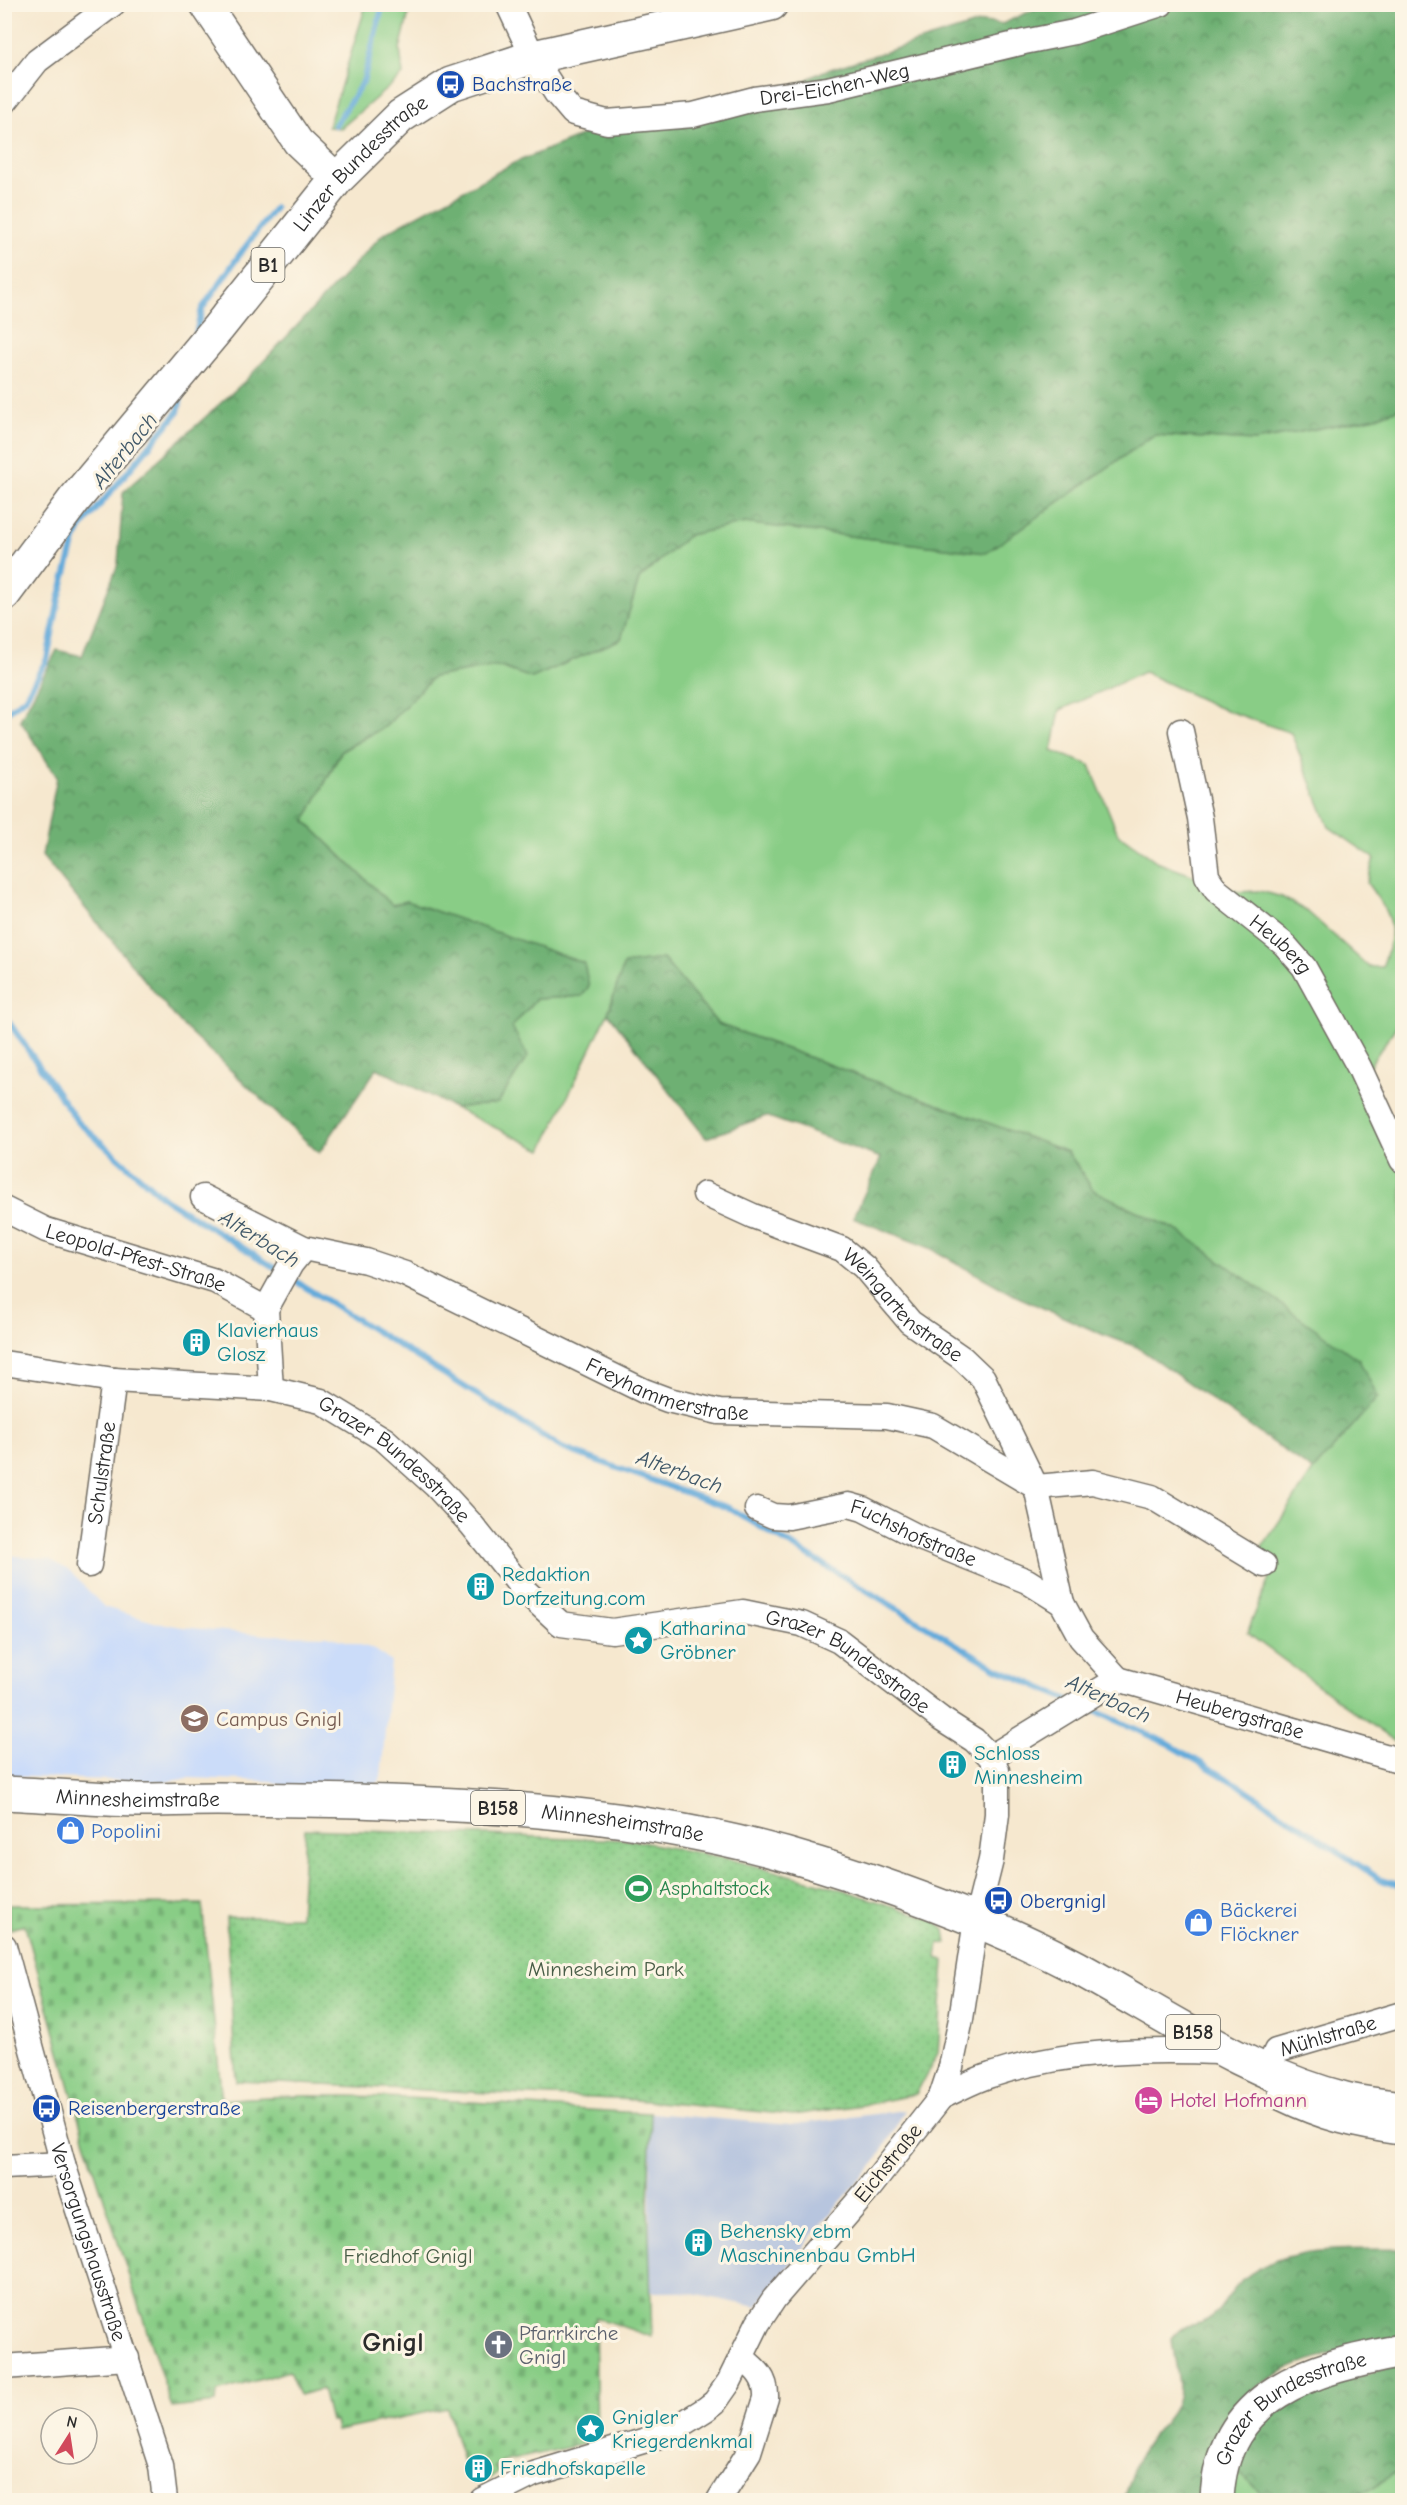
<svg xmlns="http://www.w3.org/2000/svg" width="1407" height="2505" font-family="'Comic Neue',sans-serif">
  <defs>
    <pattern id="forest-crowns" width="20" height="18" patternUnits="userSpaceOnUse" patternTransform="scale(1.5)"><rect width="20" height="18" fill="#6eb073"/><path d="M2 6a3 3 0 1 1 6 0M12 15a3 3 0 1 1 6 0" fill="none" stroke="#5b8f5f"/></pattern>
    <pattern id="cemetery-stones" width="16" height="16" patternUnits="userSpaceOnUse" patternTransform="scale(1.5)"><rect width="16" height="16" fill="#89cd86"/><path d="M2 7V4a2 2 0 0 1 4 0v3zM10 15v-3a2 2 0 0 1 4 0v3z" fill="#76b074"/></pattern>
    <pattern id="park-dots" width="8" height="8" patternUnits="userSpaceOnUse" patternTransform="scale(1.5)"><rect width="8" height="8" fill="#89cd86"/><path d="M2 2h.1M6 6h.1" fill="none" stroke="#76b074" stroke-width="1.8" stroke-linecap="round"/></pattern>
  </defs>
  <rect width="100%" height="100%" fill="#fcf5e5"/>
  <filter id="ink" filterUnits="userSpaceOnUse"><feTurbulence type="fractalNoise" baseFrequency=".0167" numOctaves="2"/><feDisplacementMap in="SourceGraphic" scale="12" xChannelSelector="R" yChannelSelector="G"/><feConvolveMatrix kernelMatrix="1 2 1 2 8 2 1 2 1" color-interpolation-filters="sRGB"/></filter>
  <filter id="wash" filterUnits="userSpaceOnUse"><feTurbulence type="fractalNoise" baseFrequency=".008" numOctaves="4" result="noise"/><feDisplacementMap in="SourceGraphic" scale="24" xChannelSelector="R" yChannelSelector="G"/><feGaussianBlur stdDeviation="1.35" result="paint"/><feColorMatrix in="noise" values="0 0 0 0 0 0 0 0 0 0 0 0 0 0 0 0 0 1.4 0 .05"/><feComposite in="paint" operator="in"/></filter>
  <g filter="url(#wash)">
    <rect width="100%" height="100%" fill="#f6e8cf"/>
    <path fill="#cbdcf9" d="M5 1555 49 1559 70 1571 104 1607 154 1622 182 1627 266 1635 327 1636 374 1649 391 1662 381 1777 372 1790 283 1786 271 1781 190 1778 162 1782 5 1776Z"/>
    <path fill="#b7c5de" d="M905 2110 876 2161 822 2223 757 2307 683 2292H649L651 2113 791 2125Z"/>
    <path fill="#89cd86" stroke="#5a7c58" stroke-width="1.5" fill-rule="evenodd" d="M366 5H411L400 49 403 75 341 128 328 127Z
      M1402 407V1018L1359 1081 1402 1170V1747L1247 1633 1275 1564 1258 1553 1313 1471 1378 1397 1180 1232 1093 1190 1068 1152 718 1024 663 959 624 964 608 1013 542 1150 454 1108 498 1103 512 1027 536 999 582 996 584 963 407 901 392 905 305 821 342 751 386 726 433 677 497 666 532 678 621 639 639 579 689 535 745 523 986 553 1154 435 1255 441 1376 417ZM1144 672 1217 707 1291 733 1329 827 1374 858 1367 883C1392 917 1397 927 1382 967H1369L1308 912 1282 897 1260 891 1238 892 1159 863 1118 834 1090 765 1052 751 1060 710Z
      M1402 2468V2500H1334L1369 2490Z
      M1234 2471C1251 2477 1256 2496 1273 2500H1230Z"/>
    <path fill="url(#forest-crowns)" stroke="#4c6e4f" stroke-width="1.5" d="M1044 5H1402V407L1376 417 1255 441 1154 435 986 553 745 523 689 535 639 579 621 639 532 678 497 666 433 677 386 726 341 751 305 821 392 905 407 901 584 963 589 986 582 996 536 999 512 1027 528 1056 498 1103 454 1108 377 1068 319 1153 180 1023 42 856 57 777 20 720 57 650 82 656 118 564 123 492 246 380 383 234 514 163 634 114 775 95 824 71 982 22 1002 24Z
      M663 959 718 1024 1068 1152 1093 1190 1180 1232 1359 1360 1378 1397 1313 1471 1137 1347 1104 1335 1016 1296 930 1248 853 1218 881 1158 766 1116 706 1138 608 1013 624 964Z
      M1402 2249V2336C1336 2354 1256 2362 1221 2429 1211 2448 1207 2479 1202 2500H1124C1130 2484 1133 2468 1141 2452 1153 2429 1178 2417 1179 2389 1179 2374 1173 2355 1172 2338 1187 2319 1190 2329 1207 2320 1222 2312 1228 2293 1240 2282 1285 2242 1347 2251 1402 2249Z
      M1402 2363V2468L1369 2490 1334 2500H1273C1257 2496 1251 2477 1234 2471L1251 2436 1289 2398Z"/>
    <path fill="url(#cemetery-stones)" stroke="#5a7c58" stroke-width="1.5" d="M202 1904 222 2100C365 2087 508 2108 651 2113L648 2206 652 2337 595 2317 597 2441 502 2462 494 2467 499 2472 487 2482 469 2481 447 2408 337 2431 335 2421H330L322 2389 299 2395 289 2371 217 2392 216 2403 172 2408 84 2138 25 1925 10 1929 8 1905Z"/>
    <path fill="url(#park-dots)" stroke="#5a7c58" stroke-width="1.5" d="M305 1829 631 1840 729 1859 831 1886 932 1919 945 1930 947 1944 939 1943 937 1958 944 1960 938 2053 916 2094 869 2104 793 2115 635 2100 236 2081 226 1917H300Z"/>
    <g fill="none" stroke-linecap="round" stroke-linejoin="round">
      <path stroke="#64aada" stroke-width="6" d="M335 125 363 82 383 4
        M196 333 202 309 240 254 275 208
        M4 714 25 698 47 659 59 599 75 540 83 525 178 412 182 393
        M4 1015 77 1121 165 1199 280 1271
        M289 1277 562 1448 729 1508 996 1668 1071 1701
        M1086 1707 1167 1743 1245 1789 1381 1880 1402 1886"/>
    </g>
  </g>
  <g filter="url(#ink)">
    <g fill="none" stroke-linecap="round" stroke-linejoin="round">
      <defs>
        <g id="minor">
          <path id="s1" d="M508 4 533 57 556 93 573 113 607 122 693 115 754 99 828 89 1024 42 1074 32 1161 4"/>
          <path d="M4 103 37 61 113 4"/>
          <path id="s2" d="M1181 731 1200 818 1207 876 1216 890 1284 944 1304 967 1359 1067 1402 1160"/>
          <path id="s3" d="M705 1194 753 1216 842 1249 864 1267 910 1322 962 1358 983 1378 1036 1487 1062 1603 1081 1638 1118 1679"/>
          <path id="s4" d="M203 1197 304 1248 366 1261 405 1274 644 1391 668 1400 719 1412 887 1416 933 1426 1036 1487"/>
          <path id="s5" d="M4 1209 46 1230 215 1281 266 1309"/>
          <path id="s6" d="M4 1363 114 1380 271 1389 321 1401 385 1440 436 1486 471 1524 523 1589 561 1624 612 1631 743 1612 802 1624 839 1641 941 1719 974 1740 991 1757 997 1770V1814L991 1860 976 1920 961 2019 951 2067 941 2097 867 2191 774 2299 758 2323 729 2382 715 2402 706 2409 666 2434 534 2474 482 2500"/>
          <path d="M271 1389 266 1309 291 1264 304 1248"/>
          <path d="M1036 1487 1093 1482 1152 1497 1264 1565"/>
          <path id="s7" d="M757 1509 773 1516 789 1517 849 1505 863 1509 920 1538 1027 1581 1062 1603"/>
          <path id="s8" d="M89 1565 114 1380"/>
          <path id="s9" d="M991 1757 1118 1679 1402 1761"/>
          <path id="s10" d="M4 1946 63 2164 161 2466 165 2500"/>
          <path id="s11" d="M1267 2071 1276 2051 1402 2014"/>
          <path d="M1280 2078 1281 2098C1324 2119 1355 2126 1402 2133"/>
          <path d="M941 2097C957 2090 974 2080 991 2075 1067 2050 1144 2049 1222 2052"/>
          <path d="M4 2167 63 2164"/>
          <path d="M4 2367 127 2358"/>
          <path d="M719 2500 749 2452 766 2398C767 2378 756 2369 741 2357"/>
        </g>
        <path id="tertiary" d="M205 4 298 142 337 179"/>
        <g id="primary">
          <path id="s12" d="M4 594 74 500 218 328 337 179 401 116 451 84 533 57 771 4"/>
          <path id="s13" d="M4 1793C48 1795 92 1799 136 1800 163 1800 190 1799 217 1799 418 1801 624 1803 818 1864 907 1891 994 1924 1076 1967 1163 2014 1248 2074 1345 2099 1363 2104 1384 2105 1402 2108"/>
          <path id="s14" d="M1217 2500C1221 2392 1313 2368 1402 2351"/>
        </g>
      </defs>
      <use href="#minor" stroke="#726d64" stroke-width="27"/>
      <use href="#tertiary" stroke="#726d64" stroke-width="33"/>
      <use href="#primary" stroke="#726d64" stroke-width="36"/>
      <use href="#minor" stroke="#fff" stroke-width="24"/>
      <use href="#tertiary" stroke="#fff" stroke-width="30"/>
      <use href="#primary" stroke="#fff" stroke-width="33"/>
    </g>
  </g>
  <defs>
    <symbol id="bus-disc" viewBox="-11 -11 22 22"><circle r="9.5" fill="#1a4fb4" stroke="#fcf5e5"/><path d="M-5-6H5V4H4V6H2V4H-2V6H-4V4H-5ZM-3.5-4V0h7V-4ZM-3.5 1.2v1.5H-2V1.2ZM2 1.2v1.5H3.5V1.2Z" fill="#fff"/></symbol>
    <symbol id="building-disc" viewBox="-11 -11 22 22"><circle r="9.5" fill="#0f9aa8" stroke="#fcf5e5"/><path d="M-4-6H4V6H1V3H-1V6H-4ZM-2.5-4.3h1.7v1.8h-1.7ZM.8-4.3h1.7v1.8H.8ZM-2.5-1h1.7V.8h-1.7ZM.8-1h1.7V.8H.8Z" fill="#fff"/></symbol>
    <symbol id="sight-disc" viewBox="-11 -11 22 22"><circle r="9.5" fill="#0f9aa8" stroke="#fcf5e5"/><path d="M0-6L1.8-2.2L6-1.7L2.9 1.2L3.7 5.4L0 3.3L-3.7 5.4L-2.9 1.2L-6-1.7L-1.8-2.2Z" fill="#fff"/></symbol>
    <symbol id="school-disc" viewBox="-11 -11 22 22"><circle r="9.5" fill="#8d6e63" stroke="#fcf5e5"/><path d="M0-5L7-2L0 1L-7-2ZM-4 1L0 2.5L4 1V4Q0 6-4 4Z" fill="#fff"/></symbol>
    <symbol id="shop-disc" viewBox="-11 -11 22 22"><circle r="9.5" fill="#3f7fe0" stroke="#fcf5e5"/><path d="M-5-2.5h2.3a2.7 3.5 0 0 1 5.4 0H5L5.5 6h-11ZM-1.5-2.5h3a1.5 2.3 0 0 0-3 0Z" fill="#fff"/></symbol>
    <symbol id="stadium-disc" viewBox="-11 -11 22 22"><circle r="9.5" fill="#2e9e5b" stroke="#fcf5e5"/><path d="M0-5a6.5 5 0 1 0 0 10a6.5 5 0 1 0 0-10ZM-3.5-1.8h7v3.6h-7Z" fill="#fff"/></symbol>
    <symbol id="hotel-disc" viewBox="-11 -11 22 22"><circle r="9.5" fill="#d1479c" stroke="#fcf5e5"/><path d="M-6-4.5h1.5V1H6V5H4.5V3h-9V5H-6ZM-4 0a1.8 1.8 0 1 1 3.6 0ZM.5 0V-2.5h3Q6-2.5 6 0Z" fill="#fff"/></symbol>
    <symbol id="church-disc" viewBox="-11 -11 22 22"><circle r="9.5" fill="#6b7280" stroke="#fcf5e5"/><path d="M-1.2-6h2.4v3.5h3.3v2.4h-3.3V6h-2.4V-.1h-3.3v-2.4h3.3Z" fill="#fff"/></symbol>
  </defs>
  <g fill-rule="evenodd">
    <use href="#bus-disc" x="434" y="68" width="33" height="33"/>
    <use href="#building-disc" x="180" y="1326" width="33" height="33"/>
    <use href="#building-disc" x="464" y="1570" width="33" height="33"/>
    <use href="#sight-disc" x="622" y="1624" width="33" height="33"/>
    <use href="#school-disc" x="178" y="1702" width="33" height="33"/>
    <use href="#building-disc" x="936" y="1748" width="33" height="33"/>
    <use href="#shop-disc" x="54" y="1814" width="33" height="33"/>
    <use href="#stadium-disc" x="622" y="1872" width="33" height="33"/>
    <use href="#bus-disc" x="982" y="1884" width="33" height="33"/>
    <use href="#shop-disc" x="1182" y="1906" width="33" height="33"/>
    <use href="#hotel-disc" x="1132" y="2084" width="33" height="33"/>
    <use href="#bus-disc" x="30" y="2092" width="33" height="33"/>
    <use href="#building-disc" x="682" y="2226" width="33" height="33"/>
    <use href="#church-disc" x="482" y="2328" width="33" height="33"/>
    <use href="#sight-disc" x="574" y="2412" width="33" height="33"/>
    <use href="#building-disc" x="462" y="2452" width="33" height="33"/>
  </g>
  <g text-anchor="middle" stroke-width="6" stroke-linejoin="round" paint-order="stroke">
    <g fill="#fcf5e5" stroke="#6a6863" stroke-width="1.5">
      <rect x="251.5" y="248" width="33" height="34" rx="4.5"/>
      <rect x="471" y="1791" width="54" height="34" rx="4.5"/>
      <rect x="1166" y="2015" width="54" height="34" rx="4.5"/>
    </g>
    <g font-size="20" font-weight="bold" fill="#2b2b2b">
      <text x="268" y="272">B1</text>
      <text x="498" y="1815">B158</text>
      <text x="1193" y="2039">B158</text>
    </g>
    <g font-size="21" fill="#164399" stroke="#fcf5e5" text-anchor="start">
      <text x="472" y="91">Bachstraße</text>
      <text x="1020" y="1908">Obergnigl</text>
      <text x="68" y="2115">Reisenbergerstraße</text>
    </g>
    <g font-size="21" fill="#2b2b2b" stroke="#fcf5e5">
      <text dy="7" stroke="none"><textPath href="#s1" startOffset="394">Drei-Eichen-Weg</textPath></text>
      <text dy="7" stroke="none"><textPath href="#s12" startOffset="560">Linzer Bundesstraße</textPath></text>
      <text dy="7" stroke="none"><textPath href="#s2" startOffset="249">Heuberg</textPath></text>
      <text dy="7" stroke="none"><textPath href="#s5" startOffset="141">Leopold-Pfest-Straße</textPath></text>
      <text dy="7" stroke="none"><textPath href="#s3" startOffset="231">Weingartenstraße</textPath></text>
      <text dy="7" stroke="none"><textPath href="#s4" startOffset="506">Freyhammerstraße</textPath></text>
      <text dy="7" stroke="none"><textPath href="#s6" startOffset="414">Grazer Bundesstraße</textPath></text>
      <text dy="7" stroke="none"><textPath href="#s8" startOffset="93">Schulstraße</textPath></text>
      <text dy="7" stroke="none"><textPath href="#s7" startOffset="165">Fuchshofstraße</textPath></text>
      <text dy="7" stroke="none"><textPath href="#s6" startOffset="952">Grazer Bundesstraße</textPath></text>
      <text dy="7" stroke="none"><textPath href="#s9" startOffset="276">Heubergstraße</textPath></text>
      <text dy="7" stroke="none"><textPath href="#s13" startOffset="134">Minnesheimstraße</textPath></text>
      <text dy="7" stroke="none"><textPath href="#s13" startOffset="620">Minnesheimstraße</textPath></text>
      <text dy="7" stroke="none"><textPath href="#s11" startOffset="76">Mühlstraße</textPath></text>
      <text transform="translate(888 2163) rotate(-51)" y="7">Eichstraße</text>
      <text dy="7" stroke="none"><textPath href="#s10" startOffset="308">Versorgungshausstraße</textPath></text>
      <text dy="7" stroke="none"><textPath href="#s14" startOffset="130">Grazer Bundesstraße</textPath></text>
    </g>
    <g font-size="21" fill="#0d838f" stroke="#fcf5e5" text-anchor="start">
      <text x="217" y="1337">Klavierhaus<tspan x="217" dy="24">Glosz</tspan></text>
      <text x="502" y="1581">Redaktion<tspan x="502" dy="24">Dorfzeitung.com</tspan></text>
      <text x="660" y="1635">Katharina<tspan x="660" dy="24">Gröbner</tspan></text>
      <text x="974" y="1760">Schloss<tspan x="974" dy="24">Minnesheim</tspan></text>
      <text x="720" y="2238">Behensky ebm<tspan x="720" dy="24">Maschinenbau GmbH</tspan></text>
      <text x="612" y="2424">Gnigler<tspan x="612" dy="24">Kriegerdenkmal</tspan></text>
      <text x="500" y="2475">Friedhofskapelle</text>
    </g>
    <g font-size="21" fill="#785e54" stroke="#fcf5e5" text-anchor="start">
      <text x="216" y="1726">Campus Gnigl</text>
    </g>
    <g font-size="21" fill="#366cbe" stroke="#fcf5e5" text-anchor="start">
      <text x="91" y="1838">Popolini</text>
      <text x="1220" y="1917">Bäckerei<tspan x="1220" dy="24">Flöckner</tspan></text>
    </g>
    <g font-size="21" fill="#27864d" stroke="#fcf5e5" text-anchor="start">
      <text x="659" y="1895">Asphaltstock</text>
    </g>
    <g font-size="21" fill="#475c46" stroke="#fcf5e5">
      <text x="606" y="1976">Minnesheim Park</text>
      <text x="408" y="2263">Friedhof Gnigl</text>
    </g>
    <g font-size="21" fill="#b23c85" stroke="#fcf5e5" text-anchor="start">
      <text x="1170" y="2107">Hotel Hofmann</text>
    </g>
    <g font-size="21" fill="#5b616d" stroke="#fcf5e5" text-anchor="start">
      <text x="519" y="2340">Pfarrkirche<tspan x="519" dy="24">Gnigl</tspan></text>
    </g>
    <g font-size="22" font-style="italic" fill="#3f5768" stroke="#fcf5e5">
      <text transform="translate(124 450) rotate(-51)" y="8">Alterbach</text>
      <text transform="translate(260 1238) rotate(32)" y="8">Alterbach</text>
      <text transform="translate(680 1471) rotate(20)" y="8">Alterbach</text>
      <text transform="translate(1109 1698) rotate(24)" y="8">Alterbach</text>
    </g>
    <g font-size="27" font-weight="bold" fill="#2b2b2b" stroke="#fcf5e5">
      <text x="393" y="2351">Gnigl</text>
    </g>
  </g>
  <rect width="1407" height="2505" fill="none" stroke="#fcf5e5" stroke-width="24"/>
  <g transform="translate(69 2436) rotate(12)"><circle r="28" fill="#fcf5e5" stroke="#a8a49b" stroke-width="1.5"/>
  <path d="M0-4.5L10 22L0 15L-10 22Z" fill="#d1495b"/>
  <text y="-9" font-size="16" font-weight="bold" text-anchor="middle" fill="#2b2b2b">N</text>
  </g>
</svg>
